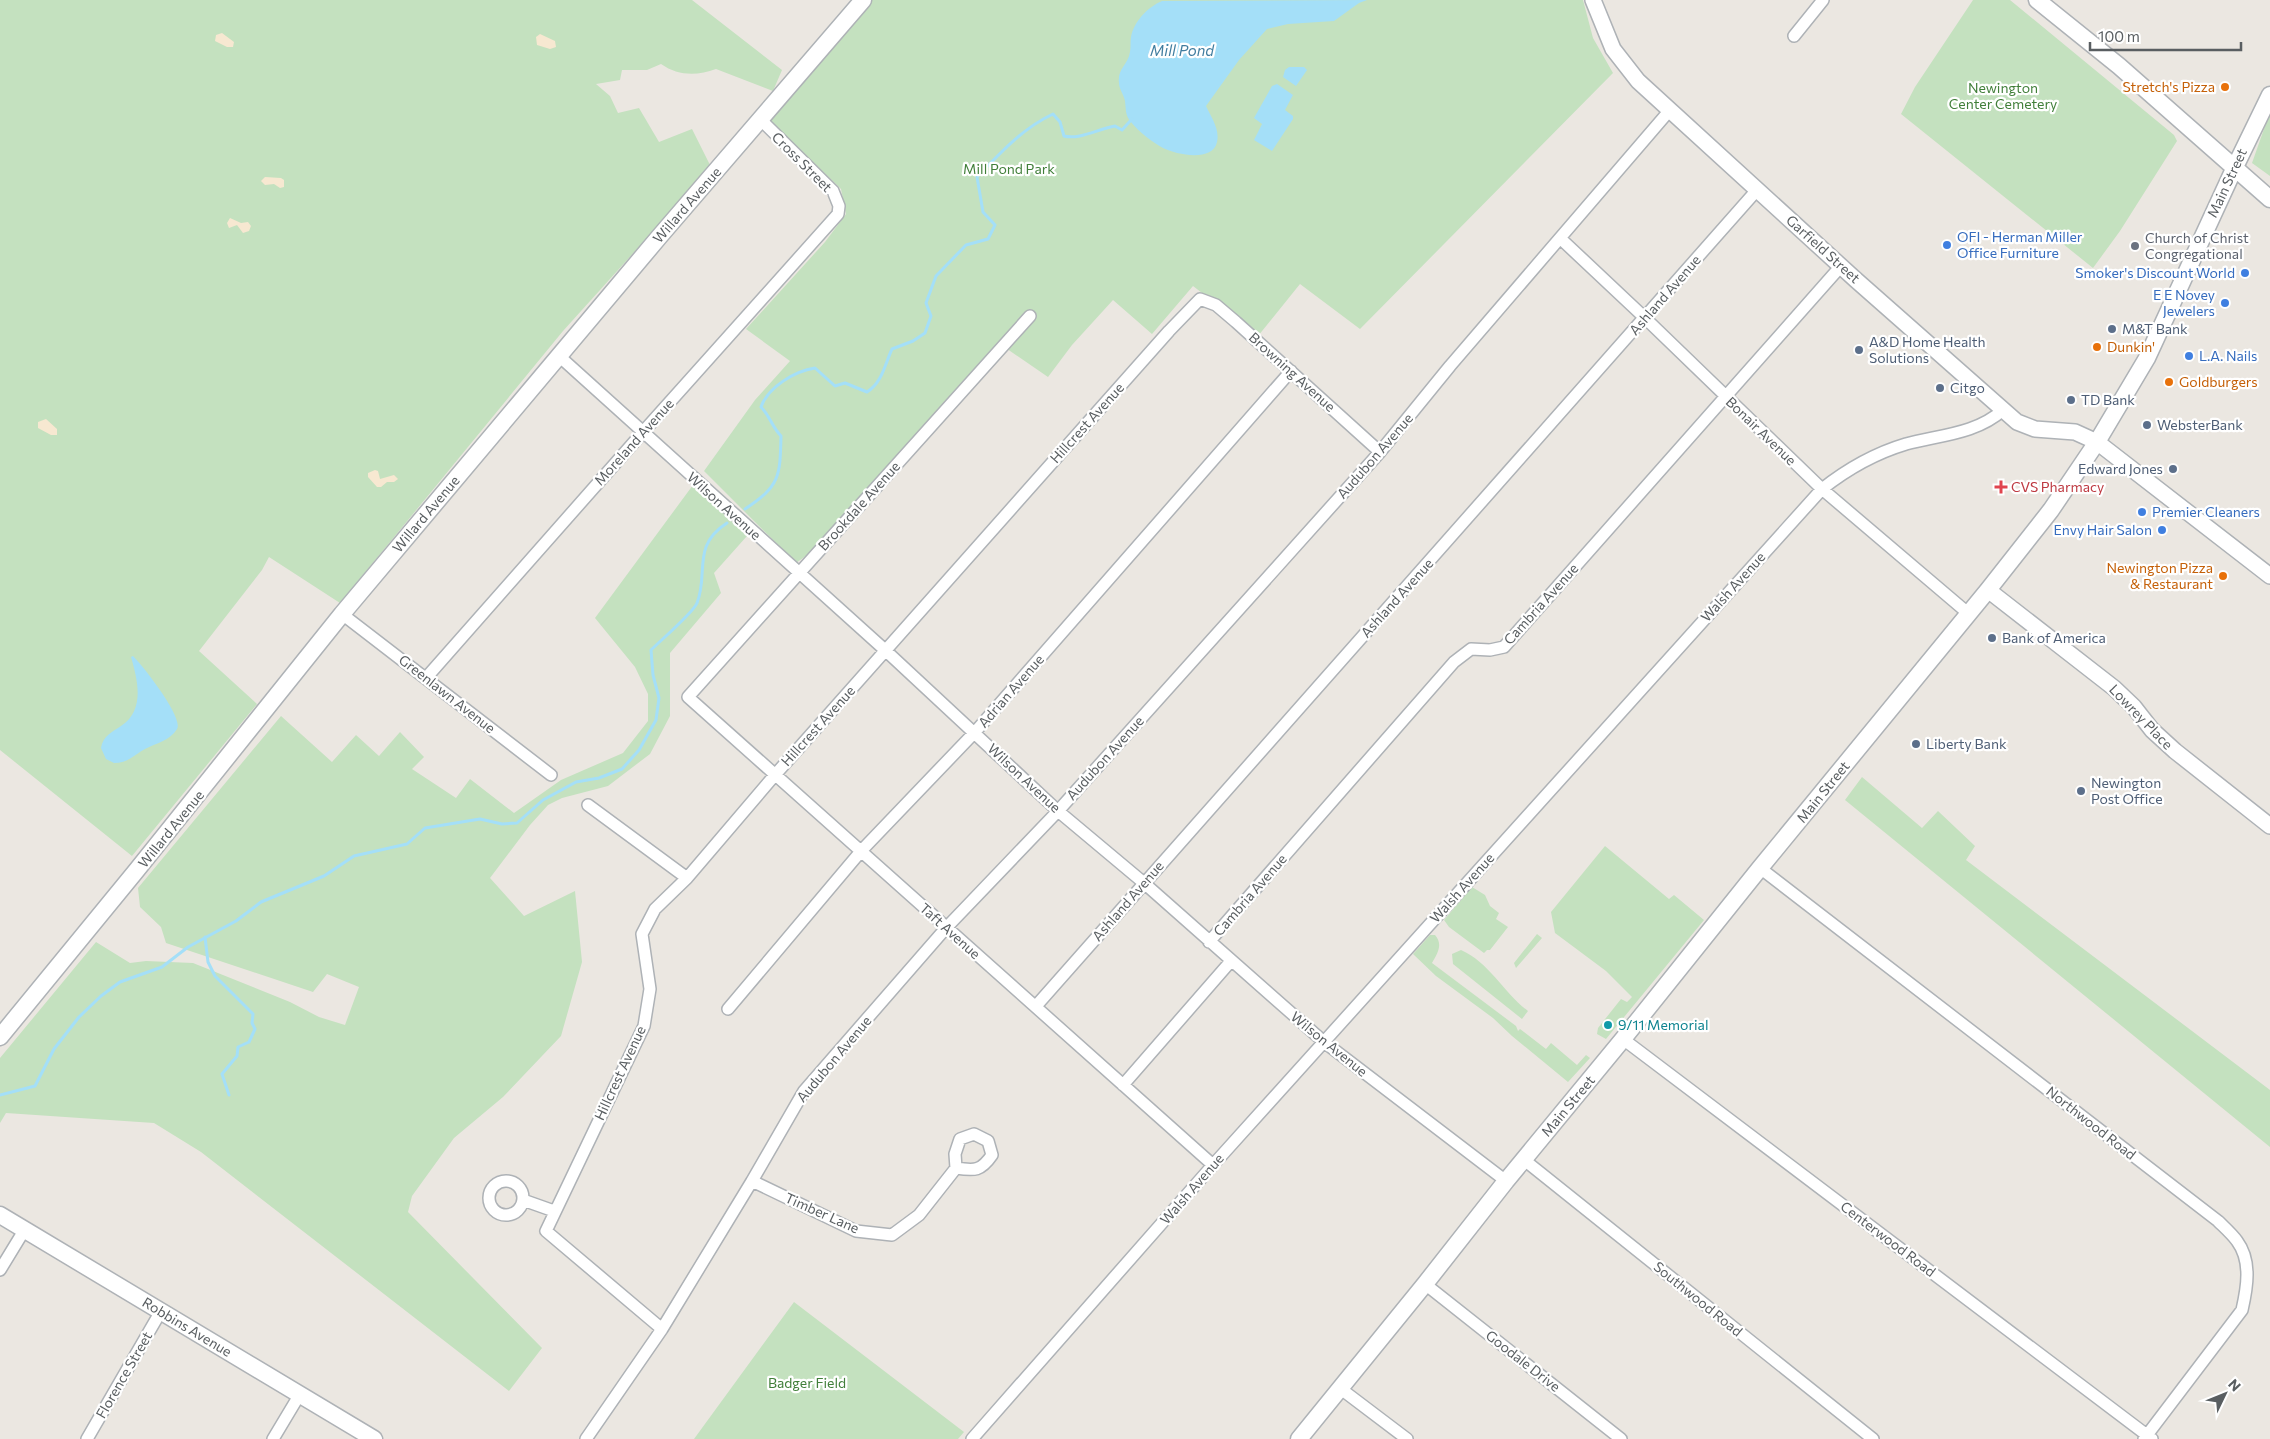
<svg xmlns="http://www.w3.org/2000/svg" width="2270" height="1439" font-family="Commissioner,sans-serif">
  <rect width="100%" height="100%" fill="#ebe7e1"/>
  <path fill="#c4e1bf" d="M0 0H692L782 70 773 91 716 69C697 76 678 76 661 64L647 70H622L620 80 596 84 610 96 618 113 639 108 659 142 692 129 711 167 563 331 340 603 269 557 262 570 199 651 257 704 132 856 0 750Z
    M867 0H1583L1593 38 1613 73 1360 329 1300 284 1258 336 1193 286 1152 334 1113 300 1072 345 1048 377 1000 344 814 550 796 563 704 471 755 400 790 361 746 329 825 242 846 214 841 189 770 121Z
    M1973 0H2010L2174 135 2177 141 2120 231 2093 268 1901 114 1915 87Z
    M2270 112V176L2252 163Z
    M693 485 747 536 714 573 721 593 670 653V716L650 754 608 786 562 798 548 805 530 825 490 878 524 916 575 891 582 962 561 1036 503 1097 454 1138 412 1196 408 1212 542 1348 509 1391 201 1152 154 1123 6 1113 0 1123V1058L96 942 130 963 146 961 193 963 290 1002 319 1017 345 1025 359 987 327 974 313 992 166 943 161 927 140 907 138 888 281 716 332 762 356 735 379 756 400 732 424 757 412 769 456 798 470 779 514 813 561 780 623 753 648 721V694L635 667 595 618Z
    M1862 777 1922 828 1938 811 1975 846 1966 860 2270 1090V1147L1845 800Z
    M1605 846 1669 899 1674 895 1704 920 1606 1039 1597 1034 1598 1028 1621 999 1627 1002 1632 997 1606 971 1555 933 1551 912Z
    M1472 887 1485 895 1490 906 1499 913 1496 919 1508 927 1490 950H1487L1484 953 1449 927 1444 920Z
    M1537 934 1542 938 1516 968 1514 963Z
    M1430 935H1435C1443 944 1438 953 1432 963L1516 1026 1518 1031 1520 1029 1546 1049 1551 1043 1577 1065 1586 1055 1590 1058 1568 1082 1512 1036 1493 1018 1436 976 1413 954Z
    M1461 950C1489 962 1504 993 1528 1011L1522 1019 1453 964 1452 954Z
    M794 1302 964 1432 958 1439H694Z"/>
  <path fill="#f7e8d1" d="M222 33 234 42 233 47H227L215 41 216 35Z
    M540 34 555 41 556 47 550 49 537 45 536 37Z
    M265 177 281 178 284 180V187L280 188 274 184 265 185 261 181Z
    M230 218 241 223 248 222 251 226 249 231 243 233 237 225 229 228 227 223Z
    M46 419 57 429V435H51L38 428V422Z
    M375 470 378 471 380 479 394 475 398 479 394 482H387L381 487H377L368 477V473Z"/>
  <path fill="#a4dff8" d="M1367 0 1359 3 1334 21 1288 24 1267 29 1239 60 1206 106C1211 117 1220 129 1217 142 1213 162 1177 155 1163 148 1152 142 1139 132 1131 122 1125 115 1126 109 1125 101 1124 95 1119 89 1119 83 1117 69 1128 65 1130 52 1131 47 1130 42 1131 37 1134 21 1148 7 1162 1Z
    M1289 67H1304L1307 70 1296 86 1283 77 1285 70Z
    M1277 84 1293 95 1285 110 1293 116V119L1272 151 1254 140 1262 124 1254 118 1272 86Z
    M133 656C143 666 184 718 177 729 170 741 156 743 145 749 134 755 128 763 114 763L106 759 101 748C103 736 112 732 121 726 145 710 138 681 131 657Z"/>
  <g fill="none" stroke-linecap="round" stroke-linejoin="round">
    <path stroke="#a4dff8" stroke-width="3" d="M745 509C780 486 780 477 781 436 772 427 770 416 761 407 768 387 795 371 815 368L835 386 845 383 867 392C882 383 885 364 892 349L913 341 925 333 931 316 926 303 936 276 966 245 988 239 995 225 983 212 977 177C1000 153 1023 128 1053 114L1060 122 1064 136C1079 140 1098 129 1115 126L1122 130 1132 119
      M205 937 208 962 215 976 253 1014 252 1023 255 1029 249 1042 238 1047 237 1056 222 1074 229 1095
      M0 1095 35 1086 54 1049 79 1017 101 996 120 982 162 967 188 947 236 921 261 902 324 876 354 856 407 844 425 828 480 819 502 824 517 823 543 800 576 782 599 778 622 769 639 750 656 720 659 698 653 675 651 650C661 640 693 613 697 603 709 573 691 546 727 523"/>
    <defs>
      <path id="minor" d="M1794 36 1823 0
        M1561 239 1645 318 1822 489 1969 614
        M1030 316 688 697 1213 1165
        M559 356 885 650 1058 811 1144 883 1324 1042 1506 1181
        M342 614 551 775
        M426 678 643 432 838 214 839 206 833 191 761 120
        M588 805 687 878
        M1760 868 2218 1221C2224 1227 2232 1234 2237 1241 2252 1261 2247 1288 2242 1310L2144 1439
        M1209 942 1454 662 1471 649 1490 650 1504 647 1841 266
        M1036 1006 1757 190
        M728 1009 862 850 975 732 1291 371
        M1623 1039 2152 1439
        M1123 1085 1231 961
        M1523 1159 1873 1439
        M489 1198a17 17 0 1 1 34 0a17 17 0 1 1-34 0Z
        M752 1181 856 1231 892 1235 919 1215 956 1168 955 1154 960 1139 974 1134 988 1141 992 1155C981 1171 975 1171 956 1168
        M523 1200 554 1211
        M0 1270 25 1229
        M1425 1284 1621 1439
        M662 1329 546 1231 644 1026 650 989 642 934 655 909 687 878 774 776 1169 331 1200 299 1216 305 1236 322 1380 452
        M1341 1389 1407 1439
        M87 1439 161 1311
        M273 1439 300 1394
        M586 1439 662 1329 752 1181 804 1091 946 928 1058 811 1380 452 1450 366 1670 110
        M972 1439 1213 1165 1822 489C1846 470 1876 453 1906 444 1940 435 1976 434 2003 410"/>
      <path id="tertiary" d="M1593 0 1613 49 1638 81 1856 280 2017 422 2035 429 2075 432 2097 442 2270 576
        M1988 590 2114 688 2134 707 2152 730 2175 751 2270 826"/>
      <path id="secondary" d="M2037 0 2119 66 2270 199
        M0 1037 136 871 342 614 659 237 863 0
        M0 1215 374 1439
        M1299 1439 1425 1284 1506 1181 1623 1039 1760 868 1988 590 2051 510 2097 442 2147 358 2234 169 2270 95"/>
    </defs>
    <use href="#minor" stroke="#aeb2b6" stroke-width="14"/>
    <use href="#tertiary" stroke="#aeb2b6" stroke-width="18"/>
    <use href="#secondary" stroke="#aeb2b6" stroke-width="19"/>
    <use href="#minor" stroke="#fff" stroke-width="11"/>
    <use href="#tertiary" stroke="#fff" stroke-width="15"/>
    <use href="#secondary" stroke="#fff" stroke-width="16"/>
  </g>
  <g fill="#e8710a" stroke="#fff" stroke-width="2">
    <circle cx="2225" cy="87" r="5"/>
    <circle cx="2097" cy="347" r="5"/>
    <circle cx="2169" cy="382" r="5"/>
    <circle cx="2223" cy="576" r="5"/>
  </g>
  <g fill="#3f7fe0" stroke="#fff" stroke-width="2">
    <circle cx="1947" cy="245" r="5"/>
    <circle cx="2245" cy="273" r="5"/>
    <circle cx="2225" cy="303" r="5"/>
    <circle cx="2189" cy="356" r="5"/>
    <circle cx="2142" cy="512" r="5"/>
    <circle cx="2162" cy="530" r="5"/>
  </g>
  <circle fill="#6b7280" stroke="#fff" stroke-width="2" cx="2135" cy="246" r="5"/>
  <g fill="#5c6f8a" stroke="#fff" stroke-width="2">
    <circle cx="2112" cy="329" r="5"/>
    <circle cx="1859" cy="350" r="5"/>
    <circle cx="1940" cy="388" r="5"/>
    <circle cx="2071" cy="400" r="5"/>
    <circle cx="2147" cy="425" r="5"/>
    <circle cx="2173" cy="469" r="5"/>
    <circle cx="1992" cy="638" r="5"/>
    <circle cx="1916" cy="744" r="5"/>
    <circle cx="2081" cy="791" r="5"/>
  </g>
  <path fill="#e0444e" stroke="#fff" stroke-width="2" d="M1998.5 479.5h5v5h5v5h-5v5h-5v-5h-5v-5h5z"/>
  <circle fill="#0f9aa8" stroke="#fff" stroke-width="2" cx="1608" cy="1025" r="5"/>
  <g text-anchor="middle" stroke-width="4.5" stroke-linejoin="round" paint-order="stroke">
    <g font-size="14" fill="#c56008" stroke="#fff" text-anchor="end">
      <text x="2215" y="92">Stretch's Pizza</text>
      <text x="2107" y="352" text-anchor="start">Dunkin'</text>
      <text x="2179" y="387" text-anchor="start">Goldburgers</text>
      <text x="2213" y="573">Newington Pizza<tspan x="2213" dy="16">&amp; Restaurant</tspan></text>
    </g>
    <g font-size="14" fill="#417f3a" stroke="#fff">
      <text x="2003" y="93">Newington<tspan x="2003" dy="16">Center Cemetery</tspan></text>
      <text x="1009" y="174">Mill Pond Park</text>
      <text x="807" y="1388">Badger Field</text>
    </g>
    <g font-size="14" fill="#595e61" stroke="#fff">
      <text transform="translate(802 162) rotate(45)" y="5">Cross Street</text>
      <text transform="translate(2227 183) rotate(-65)" y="5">Main Street</text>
      <text transform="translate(687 205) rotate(-49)" y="5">Willard Avenue</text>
      <text transform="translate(1823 249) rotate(42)" y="5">Garfield Street</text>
      <text transform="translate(1665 295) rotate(-49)" y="5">Ashland Avenue</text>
      <text transform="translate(1292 372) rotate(42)" y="5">Browning Avenue</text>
      <text transform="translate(1087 423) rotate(-48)" y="5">Hillcrest Avenue</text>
      <text transform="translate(1761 431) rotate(44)" y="5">Bonair Avenue</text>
      <text transform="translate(634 442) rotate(-48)" y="5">Moreland Avenue</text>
      <text transform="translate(1375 456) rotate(-49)" y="5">Audubon Avenue</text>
      <text transform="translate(724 506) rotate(42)" y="5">Wilson Avenue</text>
      <text transform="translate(859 506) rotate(-48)" y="5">Brookdale Avenue</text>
      <text transform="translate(426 514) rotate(-50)" y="5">Willard Avenue</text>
      <text transform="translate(1733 587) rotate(-48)" y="5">Walsh Avenue</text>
      <text transform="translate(1397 598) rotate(-48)" y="5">Ashland Avenue</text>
      <text transform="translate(1541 604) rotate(-48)" y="5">Cambria Avenue</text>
      <text transform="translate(1011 691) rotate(-49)" y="5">Adrian Avenue</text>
      <text transform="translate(447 694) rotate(38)" y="5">Greenlawn Avenue</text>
      <text transform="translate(2141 717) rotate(46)" y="5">Lowrey Place</text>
      <text transform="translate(818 726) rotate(-48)" y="5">Hillcrest Avenue</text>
      <text transform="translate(1105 758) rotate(-48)" y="5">Audubon Avenue</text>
      <text transform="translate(1024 778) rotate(43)" y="5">Wilson Avenue</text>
      <text transform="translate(1823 792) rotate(-51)" y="5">Main Street</text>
      <text transform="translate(171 829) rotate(-51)" y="5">Willard Avenue</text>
      <text transform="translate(1462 888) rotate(-48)" y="5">Walsh Avenue</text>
      <text transform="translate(1250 895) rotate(-49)" y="5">Cambria Avenue</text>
      <text transform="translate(1128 901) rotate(-49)" y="5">Ashland Avenue</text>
      <text transform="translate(950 931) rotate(42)" y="5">Taft Avenue</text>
      <text transform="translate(1329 1044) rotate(39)" y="5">Wilson Avenue</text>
      <text transform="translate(834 1059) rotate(-50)" y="5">Audubon Avenue</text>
      <text transform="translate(620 1073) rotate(-65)" y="5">Hillcrest Avenue</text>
      <text transform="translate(1568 1106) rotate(-50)" y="5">Main Street</text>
      <text transform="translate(2091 1123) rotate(38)" y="5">Northwood Road</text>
      <text transform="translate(1192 1189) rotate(-49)" y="5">Walsh Avenue</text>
      <text transform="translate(822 1213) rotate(24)" y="5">Timber Lane</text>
      <text transform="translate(1888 1239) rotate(37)" y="5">Centerwood Road</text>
      <text transform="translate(1698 1299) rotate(39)" y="5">Southwood Road</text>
      <text transform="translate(187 1327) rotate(31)" y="5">Robbins Avenue</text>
      <text transform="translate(1523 1361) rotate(38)" y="5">Goodale Drive</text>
      <text transform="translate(124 1375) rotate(-60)" y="5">Florence Street</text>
    </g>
    <g font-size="14" fill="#366cbe" stroke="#fff" text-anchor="start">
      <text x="1957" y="242">OFI - Herman Miller<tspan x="1957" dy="16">Office Furniture</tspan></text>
      <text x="2235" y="278" text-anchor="end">Smoker's Discount World</text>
      <text x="2215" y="300" text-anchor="end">E E Novey<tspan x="2215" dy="16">Jewelers</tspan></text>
      <text x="2199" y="361">L.A. Nails</text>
      <text x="2152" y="517">Premier Cleaners</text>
      <text x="2152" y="535" text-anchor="end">Envy Hair Salon</text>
    </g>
    <g font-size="14" fill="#5b616d" stroke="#fff" text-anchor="start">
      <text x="2145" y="243">Church of Christ<tspan x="2145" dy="16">Congregational</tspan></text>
    </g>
    <g font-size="14" fill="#4e5e75" stroke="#fff" text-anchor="start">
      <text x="2122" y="334">M&amp;T Bank</text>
      <text x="1869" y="347">A&amp;D Home Health<tspan x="1869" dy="16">Solutions</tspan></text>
      <text x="1950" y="393">Citgo</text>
      <text x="2081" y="405">TD Bank</text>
      <text x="2157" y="430">WebsterBank</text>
      <text x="2163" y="474" text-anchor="end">Edward Jones</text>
      <text x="2002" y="643">Bank of America</text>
      <text x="1926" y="749">Liberty Bank</text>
      <text x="2091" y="788">Newington<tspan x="2091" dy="16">Post Office</tspan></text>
    </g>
    <g font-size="14" fill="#be3a42" stroke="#fff" text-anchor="start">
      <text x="2011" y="492">CVS Pharmacy</text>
    </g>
    <g font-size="14" fill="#0d838f" stroke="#fff" text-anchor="start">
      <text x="1618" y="1030">9/11 Memorial</text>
    </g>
    <g font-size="15" font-style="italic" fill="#417d9f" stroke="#fff">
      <text x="1182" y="56">Mill Pond</text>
    </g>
  </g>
  <g transform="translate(2225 1394) rotate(47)" stroke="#ffffff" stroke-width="4" paint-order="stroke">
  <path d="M0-4L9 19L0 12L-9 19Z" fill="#595e61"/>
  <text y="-8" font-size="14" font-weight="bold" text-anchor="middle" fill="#595e61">N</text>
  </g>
  <path d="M2090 42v8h151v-8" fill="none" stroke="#595e61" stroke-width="2.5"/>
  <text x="2098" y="42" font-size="15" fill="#595e61" stroke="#ffffff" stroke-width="4" paint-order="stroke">100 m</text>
</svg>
